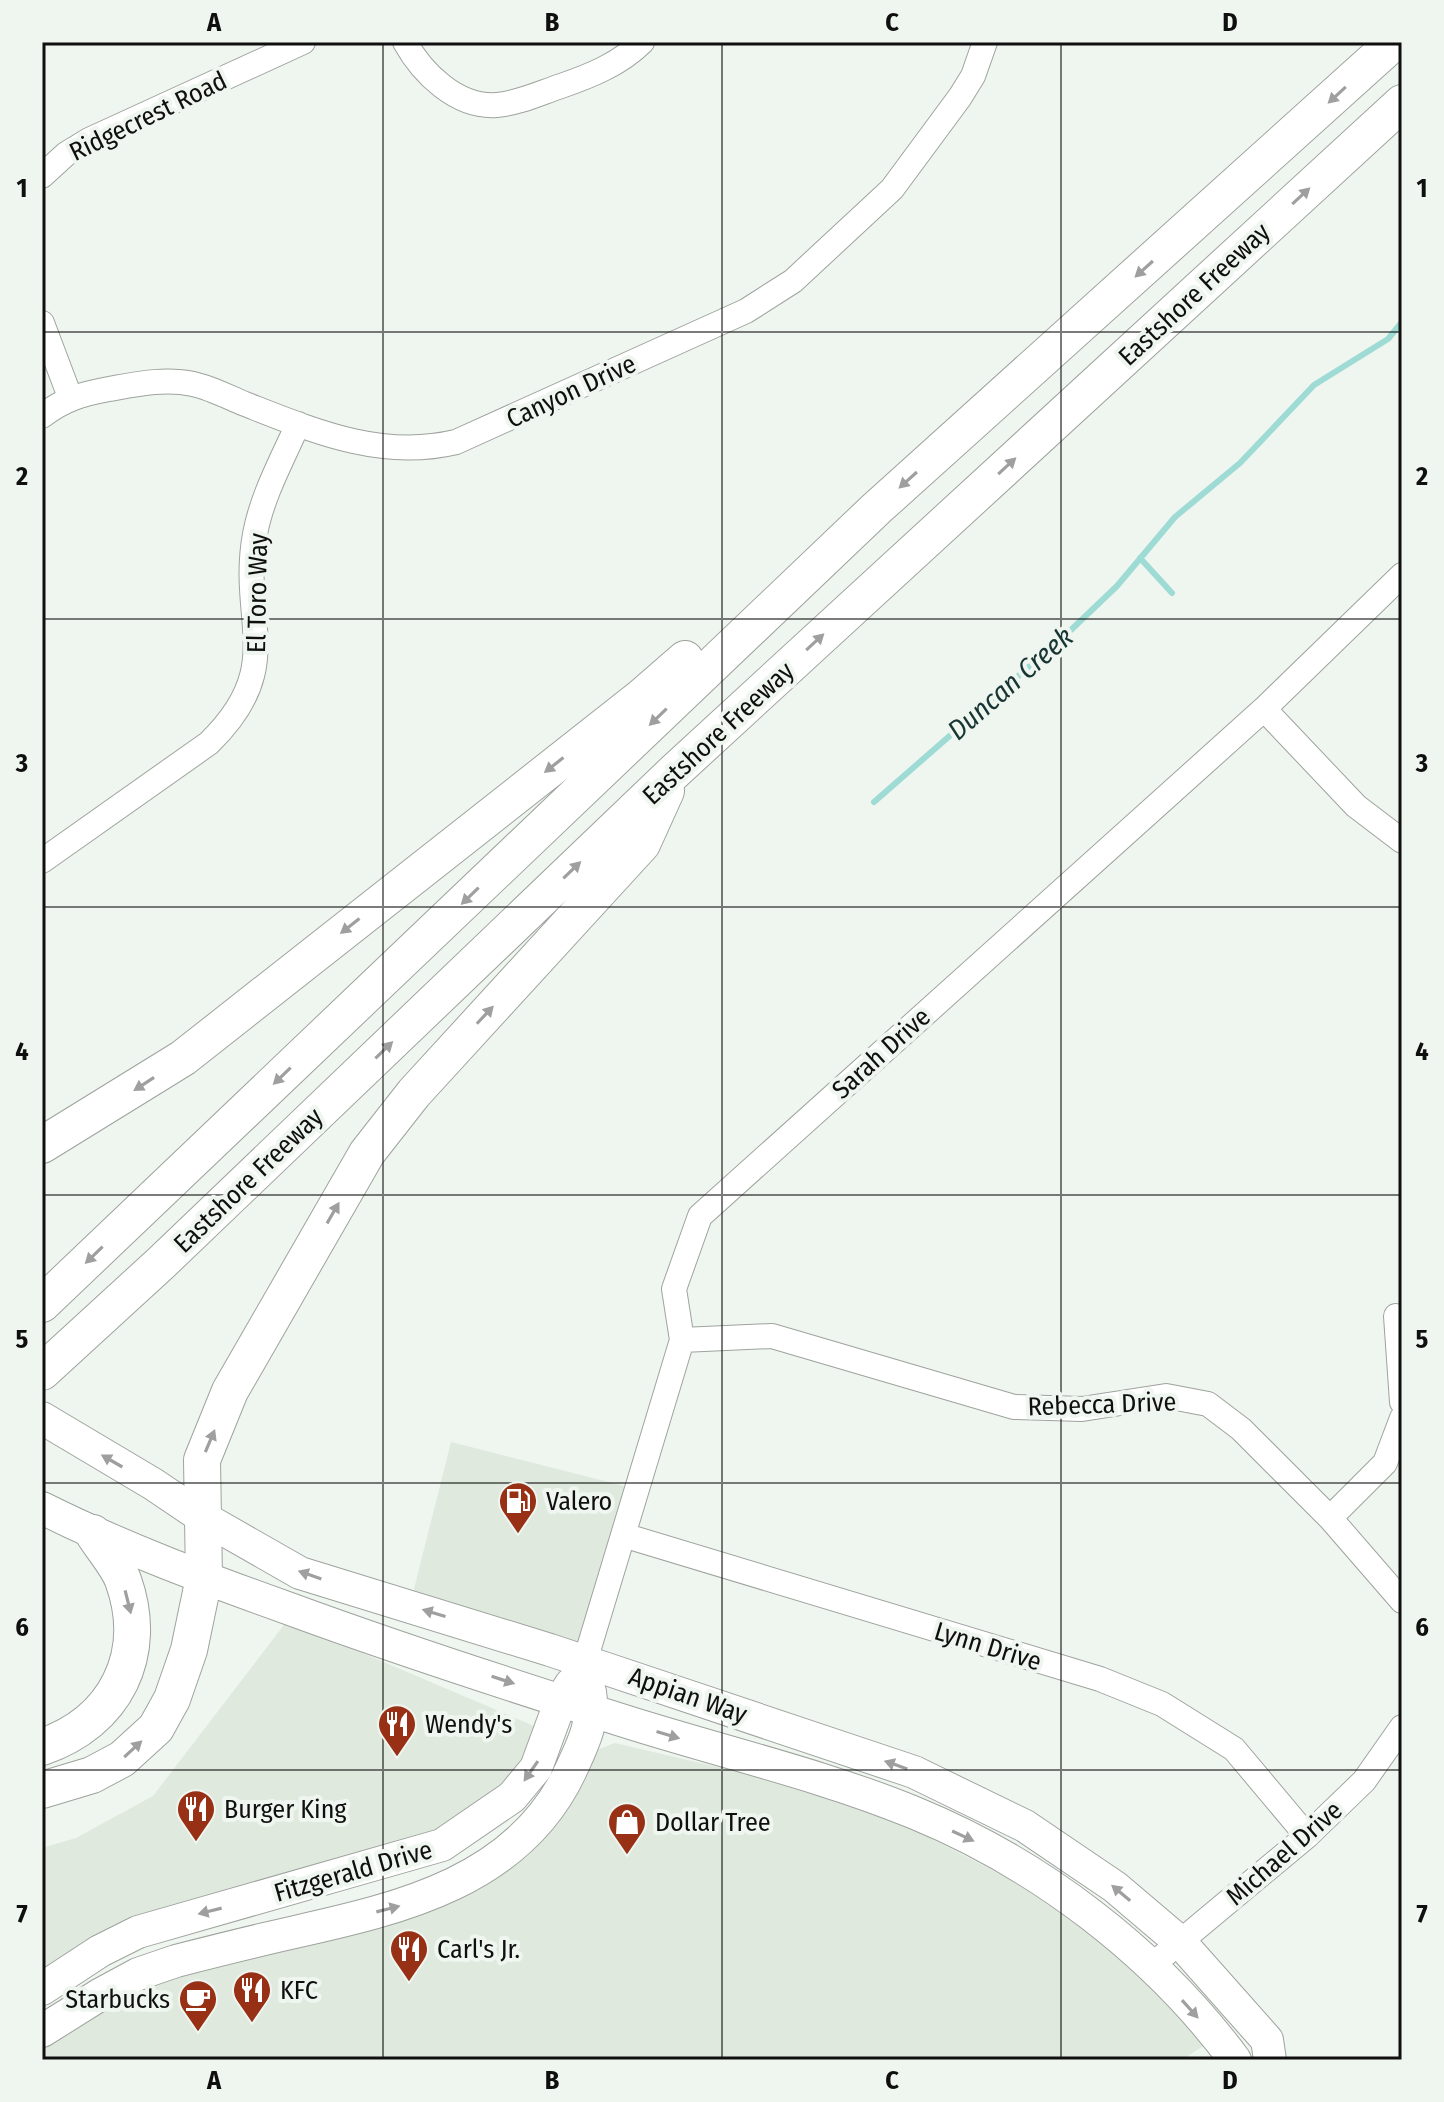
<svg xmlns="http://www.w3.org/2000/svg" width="1444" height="2102" font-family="'Fira Sans Condensed',sans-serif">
  <rect width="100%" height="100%" fill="#eff5ef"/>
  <path fill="#dfe9de" d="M451 1442 628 1487 578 1653 412 1597Z
    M287 1621 534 1726 520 1778 457 1831 42 1984V1848L76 1838 153 1796Z
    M615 1743 768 1779 907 1826 1013 1881 1104 1941 1206 2044 1182 2060H42V2040L138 1986 272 1946 452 1903 510 1867 586 1754Z"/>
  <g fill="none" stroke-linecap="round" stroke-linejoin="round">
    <path stroke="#9ddbd4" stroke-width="6" d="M1140 558 1172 593
      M874 802 1072 629 1117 586 1175 517 1240 463 1314 385 1388 339 1402 322"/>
    <defs>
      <path id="minor" d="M405 42C422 73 457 108 497 105 519 103 540 93 561 86 590 76 620 64 642 42
        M42 176 66 154 89 140 303 42
        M42 323 70 397
        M42 416C64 399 82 394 109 389 137 384 165 378 193 384 211 388 228 397 245 404 314 431 381 460 456 442L746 311 793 281 892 189 960 97 973 76 985 42
        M1264 709 1356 806 1402 841
        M42 861 209 743C288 666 239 621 255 534 262 496 282 460 298 424
        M1396 1316 1402 1402
        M682 1340 772 1336 1014 1407 1082 1409 1166 1396 1208 1404 1241 1429 1330 1518 1402 1601
        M1330 1518 1385 1463 1402 1418
        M623 1535 1100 1679 1162 1704 1234 1749 1307 1836
        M585 1661 682 1340 674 1289 700 1216 1264 709 1402 575
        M1151 1966 1307 1836 1364 1781 1402 1727"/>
      <path id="major" d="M42 1418 153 1484 202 1517 300 1573 550 1650 914 1772 1025 1826 1115 1887 1181 1943 1267 2040 1270 2060
        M42 1508C122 1548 206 1579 290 1609 399 1649 510 1685 621 1720 718 1751 820 1774 915 1813 1039 1864 1155 1952 1235 2060
        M42 1989 100 1951 138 1932 442 1845 512 1797 536 1768 561 1700 571 1684
        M42 2031 101 1994 138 1974 176 1961C215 1951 255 1941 295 1932 402 1908 518 1881 570 1772 582 1746 595 1722 590 1692"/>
      <path id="highway" d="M42 1145 183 1058 639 699 685 659
        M42 1304 877 508 1394 42
        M42 1372 161 1263 675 771 1402 103
        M42 1747C115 1722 150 1655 123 1580 117 1564 102 1548 93 1533
        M42 1790 92 1775 122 1759 156 1728 172 1699 189 1650 204 1578 202 1460 230 1391 367 1153 414 1093 642 844 666 791"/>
    </defs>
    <use href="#minor" stroke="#9ea39e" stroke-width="26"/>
    <use href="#major" stroke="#9ea39e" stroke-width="34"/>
    <use href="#highway" stroke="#9ea39e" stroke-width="38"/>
    <use href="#minor" stroke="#fff" stroke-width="24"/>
    <use href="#major" stroke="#fff" stroke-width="32"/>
    <use href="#highway" stroke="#fff" stroke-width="36"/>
  </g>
  <defs><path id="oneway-solid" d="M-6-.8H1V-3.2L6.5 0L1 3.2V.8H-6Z" transform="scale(2)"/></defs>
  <g fill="#9f9f9f">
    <use href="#oneway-solid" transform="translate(1337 95) rotate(137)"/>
    <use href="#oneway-solid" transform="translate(1301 196) rotate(-43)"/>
    <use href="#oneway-solid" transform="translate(1144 269) rotate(138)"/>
    <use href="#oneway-solid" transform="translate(1007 466) rotate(-43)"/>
    <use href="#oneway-solid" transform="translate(908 480) rotate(138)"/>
    <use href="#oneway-solid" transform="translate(815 642) rotate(-43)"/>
    <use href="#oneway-solid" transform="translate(658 717) rotate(136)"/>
    <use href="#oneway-solid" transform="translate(554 765) rotate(142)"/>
    <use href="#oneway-solid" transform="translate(572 870) rotate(-44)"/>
    <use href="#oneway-solid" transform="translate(470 896) rotate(136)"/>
    <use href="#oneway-solid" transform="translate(350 926) rotate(142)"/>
    <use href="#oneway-solid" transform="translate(485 1015) rotate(-47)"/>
    <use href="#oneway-solid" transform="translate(384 1050) rotate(-44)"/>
    <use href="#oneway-solid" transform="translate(282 1076) rotate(136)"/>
    <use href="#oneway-solid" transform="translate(144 1084) rotate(147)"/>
    <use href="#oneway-solid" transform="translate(333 1213) rotate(-60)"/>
    <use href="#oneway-solid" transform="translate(94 1255) rotate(136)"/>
    <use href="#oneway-solid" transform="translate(210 1441) rotate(-67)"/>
    <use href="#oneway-solid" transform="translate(112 1461) rotate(-150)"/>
    <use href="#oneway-solid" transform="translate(310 1575) rotate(-161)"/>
    <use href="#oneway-solid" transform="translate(128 1602) rotate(76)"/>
    <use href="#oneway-solid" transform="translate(434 1613) rotate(-163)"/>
    <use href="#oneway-solid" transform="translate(503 1680) rotate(18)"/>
    <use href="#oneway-solid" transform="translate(668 1735) rotate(17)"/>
    <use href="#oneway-solid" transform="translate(133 1749) rotate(-43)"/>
    <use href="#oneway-solid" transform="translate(896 1765) rotate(-161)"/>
    <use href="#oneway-solid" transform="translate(531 1771) rotate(125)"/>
    <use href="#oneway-solid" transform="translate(963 1836) rotate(25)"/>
    <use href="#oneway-solid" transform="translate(1121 1893) rotate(-140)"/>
    <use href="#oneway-solid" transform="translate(388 1909) rotate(-14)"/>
    <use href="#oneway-solid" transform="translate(210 1911) rotate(166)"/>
    <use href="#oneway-solid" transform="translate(1190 2009) rotate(48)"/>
  </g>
  <path fill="none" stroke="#0e0f0e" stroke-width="2" stroke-opacity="0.55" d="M383 42V2060M722 42V2060M1061 42V2060M42 332H1402M42 619H1402M42 907H1402M42 1195H1402M42 1483H1402M42 1770H1402"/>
  <defs>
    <symbol id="fuel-pin" viewBox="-11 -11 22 30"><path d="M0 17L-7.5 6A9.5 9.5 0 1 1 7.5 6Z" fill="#983016" stroke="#eff5ef"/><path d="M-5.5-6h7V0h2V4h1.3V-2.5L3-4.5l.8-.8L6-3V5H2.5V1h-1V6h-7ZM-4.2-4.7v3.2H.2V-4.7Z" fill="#fff"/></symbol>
    <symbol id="restaurant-pin" viewBox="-11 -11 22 30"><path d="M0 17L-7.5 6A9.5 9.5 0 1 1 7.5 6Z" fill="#983016" stroke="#eff5ef"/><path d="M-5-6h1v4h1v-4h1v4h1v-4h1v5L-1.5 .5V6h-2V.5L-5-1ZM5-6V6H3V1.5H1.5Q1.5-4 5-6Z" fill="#fff"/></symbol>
    <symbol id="shop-pin" viewBox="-11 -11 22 30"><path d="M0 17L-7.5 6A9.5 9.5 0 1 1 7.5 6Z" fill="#983016" stroke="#eff5ef"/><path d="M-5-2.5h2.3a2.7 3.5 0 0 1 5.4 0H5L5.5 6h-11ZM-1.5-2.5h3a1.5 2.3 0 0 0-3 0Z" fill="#fff"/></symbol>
    <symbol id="cafe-pin" viewBox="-11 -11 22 30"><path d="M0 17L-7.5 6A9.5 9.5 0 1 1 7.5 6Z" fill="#983016" stroke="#eff5ef"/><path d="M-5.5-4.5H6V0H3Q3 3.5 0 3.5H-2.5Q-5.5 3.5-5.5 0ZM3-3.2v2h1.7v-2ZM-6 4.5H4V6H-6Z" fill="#fff"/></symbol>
  </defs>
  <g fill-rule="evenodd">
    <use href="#fuel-pin" x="496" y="1479" width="44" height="60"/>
    <use href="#restaurant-pin" x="375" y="1702" width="44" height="60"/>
    <use href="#restaurant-pin" x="174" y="1787" width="44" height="60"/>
    <use href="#shop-pin" x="605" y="1800" width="44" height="60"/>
    <use href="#restaurant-pin" x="387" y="1927" width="44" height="60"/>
    <use href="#restaurant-pin" x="230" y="1968" width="44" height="60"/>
    <use href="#cafe-pin" x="176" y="1977" width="44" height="60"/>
  </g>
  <g text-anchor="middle" stroke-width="8" stroke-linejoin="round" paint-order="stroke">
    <g font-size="26" fill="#0e0f0e" stroke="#eff5ef">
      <text transform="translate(148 116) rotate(-26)" y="9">Ridgecrest Road</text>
      <text transform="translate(1194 294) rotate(-43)" y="9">Eastshore Freeway</text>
      <text transform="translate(571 391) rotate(-25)" y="9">Canyon Drive</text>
      <text transform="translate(257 593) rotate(-89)" y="9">El Toro Way</text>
      <text transform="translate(718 733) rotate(-43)" y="9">Eastshore Freeway</text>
      <text transform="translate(881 1053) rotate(-42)" y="9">Sarah Drive</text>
      <text transform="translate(248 1180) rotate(-44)" y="9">Eastshore Freeway</text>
      <text transform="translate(1102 1404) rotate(-2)" y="9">Rebecca Drive</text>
      <text transform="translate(988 1646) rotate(17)" y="9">Lynn Drive</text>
      <text transform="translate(688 1695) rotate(19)" y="9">Appian Way</text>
      <text transform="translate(1284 1853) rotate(-41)" y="9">Michael Drive</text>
      <text transform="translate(353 1871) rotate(-16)" y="9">Fitzgerald Drive</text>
    </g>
    <g font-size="26" fill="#0e0f0e" stroke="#eff5ef" text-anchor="start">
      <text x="546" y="1510">Valero</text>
      <text x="425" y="1733">Wendy's</text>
      <text x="224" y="1818">Burger King</text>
      <text x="655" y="1831">Dollar Tree</text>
      <text x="437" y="1958">Carl's Jr.</text>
      <text x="280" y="1999">KFC</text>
      <text x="170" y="2008" text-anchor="end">Starbucks</text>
    </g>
    <g font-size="28" font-style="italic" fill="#173633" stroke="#eff5ef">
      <text transform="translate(1010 683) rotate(-41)" y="10">Duncan Creek</text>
    </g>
  </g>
  <rect width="1444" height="2102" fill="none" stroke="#eff5ef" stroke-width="88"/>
  <rect x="44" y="44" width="1356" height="2014" fill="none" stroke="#0e0f0e" stroke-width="3"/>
  <g font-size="26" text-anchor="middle" font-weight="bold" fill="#0e0f0e">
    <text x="214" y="31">A</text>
    <text x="552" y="31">B</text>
    <text x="892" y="31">C</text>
    <text x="1230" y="31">D</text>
    <text x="22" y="197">1</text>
    <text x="1422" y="197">1</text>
    <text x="22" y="485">2</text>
    <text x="1422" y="485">2</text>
    <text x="22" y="772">3</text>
    <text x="1422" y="772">3</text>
    <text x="22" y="1060">4</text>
    <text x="1422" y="1060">4</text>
    <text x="22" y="1348">5</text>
    <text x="1422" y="1348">5</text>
    <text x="22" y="1636">6</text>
    <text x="1422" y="1636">6</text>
    <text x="22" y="1923">7</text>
    <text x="1422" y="1923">7</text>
    <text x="214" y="2089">A</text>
    <text x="552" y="2089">B</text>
    <text x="892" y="2089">C</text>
    <text x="1230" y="2089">D</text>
  </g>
</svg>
